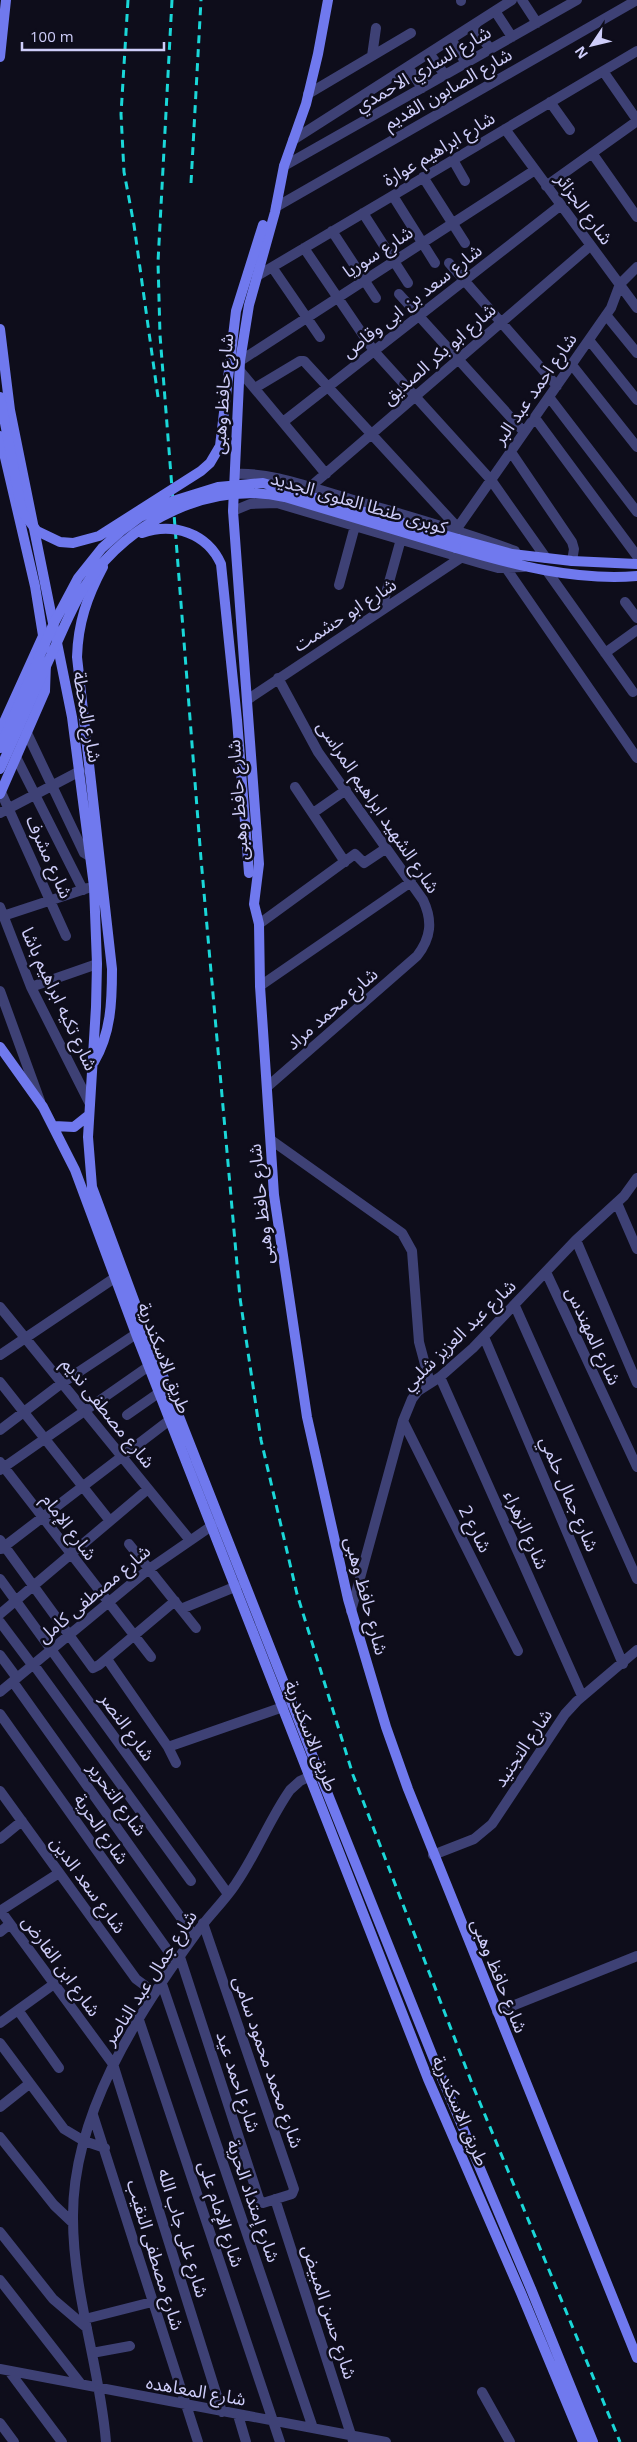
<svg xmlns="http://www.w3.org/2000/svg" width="637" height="2442" font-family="'Open Sans','Noto Sans Arabic',sans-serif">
  <rect width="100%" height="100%" fill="#0e0d1b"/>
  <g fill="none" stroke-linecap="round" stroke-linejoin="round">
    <path stroke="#3e4175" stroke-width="10" d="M522 0 537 23
      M461 1V0
      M495 11 512 37
      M473 25 490 49
      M451 39 466 63
      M429 53 445 75
      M372 56 376 28
      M408 67 422 88
      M603 71 637 120
      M308 94 411 33
      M550 102 570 130
      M505 129 637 308
      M293 140 512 0
      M592 153 637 217
      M453 160 465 181
      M284 166 577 0
      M423 177 465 243
      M546 186 637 121
      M393 196 435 263
      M276 207 637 0
      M363 213 408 283
      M332 231 376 298
      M304 248 374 351 491 480 546 558
      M449 263 557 386
      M272 267 320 337
      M257 276 637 51
      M399 294 524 432
      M606 315 637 353
      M589 340 637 400
      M240 361 535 170
      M572 365 637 447
      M240 371 326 474
      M255 388 300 361H304L458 528
      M549 397 637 512
      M535 418 637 556
      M283 422 561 205
      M511 452 572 542 574 549 572 561
      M235 474C272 472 311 488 347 498 403 515 460 530 515 551
      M310 487 590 246
      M233 511 250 504 277 503 480 563 498 568 523 567
      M456 530 611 308 620 284 637 267
      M506 568 637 758
      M547 571 633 692
      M339 585 355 526
      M625 602 637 618
      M381 611 401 539
      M605 653 637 630
      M247 700 462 557
      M26 731 84 853 91 857
      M16 757 83 890
      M295 787 345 862
      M1 792 66 936
      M0 813 80 771
      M313 813 346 790
      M0 907 31 987 90 1104
      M3 916 88 888
      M259 924 355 854 364 863 385 849
      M260 986 411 882
      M31 987 97 964
      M0 991 40 1101
      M267 1087 417 956C431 938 433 921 423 900L318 752 278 678
      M271 1140 402 1233 412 1251 419 1342 430 1383
      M617 1203 637 1249
      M576 1240 637 1383
      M546 1272 637 1467
      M515 1306 637 1579
      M0 1307 189 1539
      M484 1337 623 1664
      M0 1355 116 1277
      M440 1377 582 1696
      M0 1382 110 1521
      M127 1415 160 1392
      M403 1421 518 1651
      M0 1430 62 1383 136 1334
      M0 1462 151 1657
      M0 1470 149 1366
      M0 1540 93 1668 99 1665 175 1601
      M129 1544 196 1628
      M1 1549 171 1419
      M0 1579 228 1894
      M181 1609 237 1586
      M351 1611 403 1421 412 1399 418 1391 440 1377 473 1348 576 1240 624 1196 637 1178
      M0 1614 148 1489
      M0 1622 33 1666
      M0 1655 17 1678
      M107 1659 168 1747 176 1763
      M34 1665 191 1881
      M13 1682 194 1936
      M0 1692 149 1569 213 1525
      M0 1714 176 1962
      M168 1747 283 1707
      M0 1791 136 1979 155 1993
      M0 1839 22 1821
      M433 1855 474 1839 492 1824 565 1714 577 1701 637 1650
      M0 1910 113 2064 222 2412
      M0 1911 59 1873
      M0 1932 10 1924
      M180 1957 259 2199 263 2203 292 2194 294 2189 203 1923
      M162 1984 313 2428
      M18 2010 59 2068
      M497 2012 637 1956
      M138 2017 280 2442
      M0 2023 54 1984
      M0 2043 64 2129 84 2141 105 2148
      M0 2107 29 2084
      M93 2115 198 2442
      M0 2137 54 2205 73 2223
      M275 2199 353 2441
      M0 2232 53 2299 87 2328
      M0 2280 81 2384
      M85 2319 152 2302
      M92 2353 130 2346
      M0 2369 386 2442
      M9 2371 62 2442
      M482 2392 510 2442
      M238 2415 246 2442
      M0 2423 14 2442
      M106 2442C100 2367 73 2294 73 2218 72 2116 137 2014 195 1935 207 1917 223 1903 235 1885 256 1855 269 1820 290 1790L300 1781 317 1773"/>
    <path stroke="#7079ee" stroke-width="10" d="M328 0 318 54 306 104 284 166 275 212 249 305 240 361 233 511 259 864 254 904 259 924 260 986 274 1195 307 1417 348 1599 386 1727 408 1789 637 2358
      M0 57 6 0
      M0 329 10 410 72 717 94 886 97 964 96 1007 88 1137 92 1187 145 1330 319 1772 433 2057 531 2289 593 2442
      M0 436 35 586 45 648
      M458 539 512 554 572 561 637 564
      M456 548C514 565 576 581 637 576
      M0 731 43 636
      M0 794 45 691 46 662
      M0 1047 43 1107 75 1170 136 1334 428 2079 521 2293 583 2442
      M94 1062C111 1033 112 1002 112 969L77 657C78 623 87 597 103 567
      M54 1126 74 1127 89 1115"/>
    <path stroke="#1ad7d8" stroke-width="3" stroke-dasharray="8 6" stroke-linecap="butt" d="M128 0 121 114 124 172 134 225 158 397
      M172 0 158 262 160 335 201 859 240 1298 261 1440 297 1594 353 1775 473 2086 620 2442
      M191 183 201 0"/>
    <path stroke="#7079ee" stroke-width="10" d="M0 397 22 512 37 531 60 542 73 543 99 536 201 471 210 463 220 446 236 311 263 225
      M142 533C173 522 207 533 221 564L237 720 249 873
      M0 748 53 625 78 578 102 548 121 531 140 517 173 501 218 487 263 483 458 539
      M0 769C18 730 35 690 53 651 64 628 73 604 87 583 131 520 209 481 285 497L456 548"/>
  </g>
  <g text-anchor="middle" stroke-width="5" stroke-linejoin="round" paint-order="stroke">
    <g font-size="18" fill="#cecdf9" stroke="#0e0d1b">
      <text transform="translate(423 69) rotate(-30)" y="6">شارع الساري الاحمدي</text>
      <text transform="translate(448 89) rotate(-30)" y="6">شارع الصابون القديم</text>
      <text transform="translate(439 149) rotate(-31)" y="6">شارع ابراهيم عوارة</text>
      <text transform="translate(584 209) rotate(54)" y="6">شارع الجزائر</text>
      <text transform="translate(378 252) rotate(-33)" y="6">شارع سوريا</text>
      <text transform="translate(412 301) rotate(-38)" y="6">شارع سعد بن ابى وقاص</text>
      <text transform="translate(439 354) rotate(-41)" y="6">شارع ابو بكر الصديق</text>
      <text transform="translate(535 389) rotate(-55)" y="6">شارع احمد عبد البر</text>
      <text transform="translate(223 394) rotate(-86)" y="6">شارع حافظ وهبى</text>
      <text transform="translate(359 503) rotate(16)" y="6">كوبرى طنطا العلوى الجديد</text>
      <text transform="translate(345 615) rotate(-33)" y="6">شارع ابو حشمت</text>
      <text transform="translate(87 717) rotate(80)" y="6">شارع المحطة</text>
      <text transform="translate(238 800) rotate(-94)" y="6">شارع حافظ وهبى</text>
      <text transform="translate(378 807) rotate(56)" y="6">شارع الشهيد ابراهيم المراسى</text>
      <text transform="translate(49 857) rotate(66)" y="6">شارع مشرف</text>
      <text transform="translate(59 999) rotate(65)" y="6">شارع تكيه ابراهيم باشا</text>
      <text transform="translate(332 1009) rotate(-41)" y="6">شارع محمد مراد</text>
      <text transform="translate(261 1204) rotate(-96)" y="6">شارع حافظ وهبى</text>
      <text transform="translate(459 1335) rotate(-44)" y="6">شارع عبد العزيز شلبي</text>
      <text transform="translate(593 1336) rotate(65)" y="6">شارع المهندس</text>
      <text transform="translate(164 1358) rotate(69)" y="6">طريق الاسكندرية</text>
      <text transform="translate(108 1413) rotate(51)" y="6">شارع مصطفى نديم</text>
      <text transform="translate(569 1494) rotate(67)" y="6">شارع جمال حلمي</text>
      <text transform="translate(69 1527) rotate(53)" y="6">شارع الإمام</text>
      <text transform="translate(475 1529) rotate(63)" y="6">شارع 2</text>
      <text transform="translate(526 1530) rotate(66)" y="6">شارع الزهراء</text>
      <text transform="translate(94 1594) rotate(-40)" y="6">شارع مصطفى كامل</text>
      <text transform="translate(366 1596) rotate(75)" y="6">شارع حافظ وهبى</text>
      <text transform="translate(127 1727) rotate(54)" y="6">شارع النصر</text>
      <text transform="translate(311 1736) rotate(69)" y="6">طريق الاسكندرية</text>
      <text transform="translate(523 1748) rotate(-56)" y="6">شارع التجنيد</text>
      <text transform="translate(117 1799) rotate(54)" y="6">شارع التحرير</text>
      <text transform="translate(101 1829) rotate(55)" y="6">شارع الحرية</text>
      <text transform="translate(88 1885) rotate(54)" y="6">شارع سعد الدين</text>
      <text transform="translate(61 1966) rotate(54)" y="6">شارع ابن الفارض</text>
      <text transform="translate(499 1976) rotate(68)" y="6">شارع حافظ وهبى</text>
      <text transform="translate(150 1978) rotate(-57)" y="6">شارع جمال عبد الناصر</text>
      <text transform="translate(268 2062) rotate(71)" y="6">شارع محمد محمود سامى</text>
      <text transform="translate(238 2082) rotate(72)" y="6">شارع احمد عيد</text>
      <text transform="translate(460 2111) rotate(67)" y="6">طريق الاسكندرية</text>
      <text transform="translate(253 2201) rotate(71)" y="6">شارع إمتداد الحرية</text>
      <text transform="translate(221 2214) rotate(72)" y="6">شارع الإمام على</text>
      <text transform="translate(183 2233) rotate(73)" y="6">شارع على جاب الله</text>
      <text transform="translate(155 2255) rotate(73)" y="6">شارع مصطفى النقيب</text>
      <text transform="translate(329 2312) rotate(72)" y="6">شارع حسن المبيض</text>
      <text transform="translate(196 2391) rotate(10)" y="6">شارع المعاهده</text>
    </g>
  </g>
  <g transform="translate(592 45) rotate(235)" stroke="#0e0d1b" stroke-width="4" paint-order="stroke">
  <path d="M0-4L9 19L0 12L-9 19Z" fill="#cecdf9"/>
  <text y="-8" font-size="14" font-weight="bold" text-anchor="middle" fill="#cecdf9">N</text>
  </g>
  <path d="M22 42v8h142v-8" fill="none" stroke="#cecdf9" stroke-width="2.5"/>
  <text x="30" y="42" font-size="15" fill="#cecdf9" stroke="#0e0d1b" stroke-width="4" paint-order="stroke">100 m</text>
</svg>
